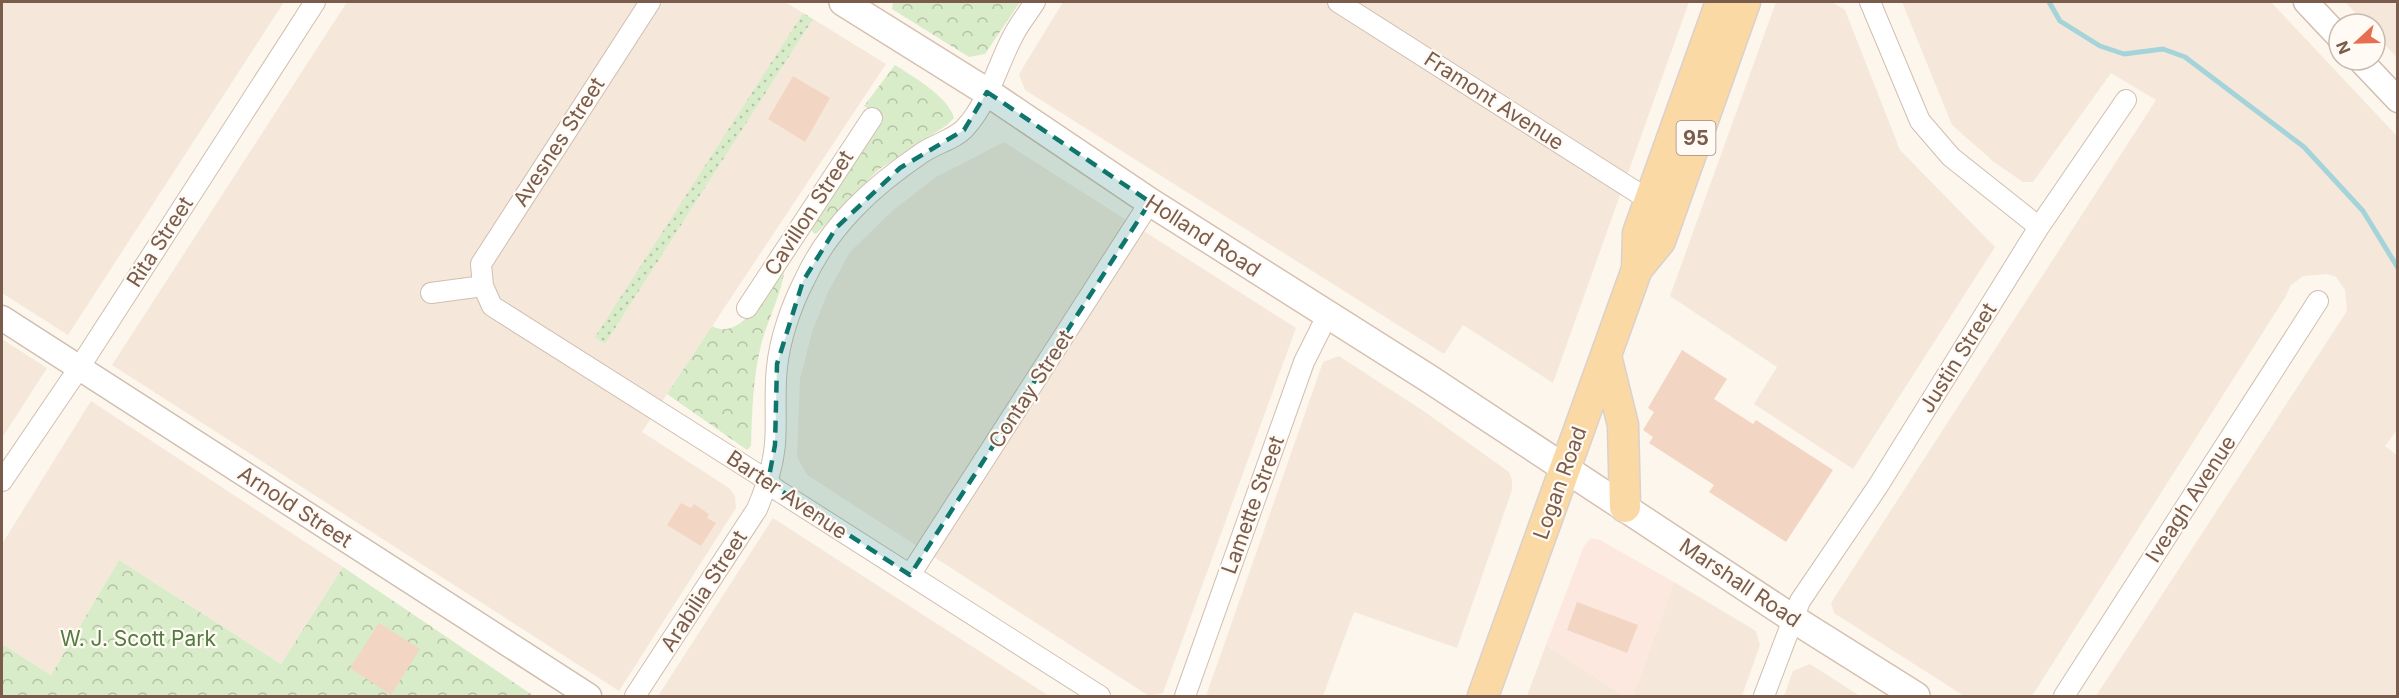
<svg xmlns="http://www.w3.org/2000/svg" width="2399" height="698" font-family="Inter,sans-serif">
  <defs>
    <pattern id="grass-dots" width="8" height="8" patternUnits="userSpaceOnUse" patternTransform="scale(1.5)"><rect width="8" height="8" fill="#d8ecc9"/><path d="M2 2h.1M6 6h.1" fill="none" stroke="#b4c2a5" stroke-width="1.8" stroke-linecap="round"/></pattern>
    <pattern id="park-crowns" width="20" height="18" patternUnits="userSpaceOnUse" patternTransform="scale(1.5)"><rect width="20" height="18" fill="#d8ecc9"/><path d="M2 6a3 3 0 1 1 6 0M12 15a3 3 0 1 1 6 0" fill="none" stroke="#b4c2a5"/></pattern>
  </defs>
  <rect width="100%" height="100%" fill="#fdf6ec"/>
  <path fill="#f5e8da" d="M2 2H284L68 335 2 293Z
    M347 2H785L803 13 596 337 605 344 813 19 886 64 642 432 729 488 735 496 736 508 619 691 112 365Z
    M1063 2H1689L1553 383 1463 325 1444 354 1025 90 1019 74Z
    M1776 2H1832L1845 10 1900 150 1995 247 1853 469 1754 404 1777 367 1670 296Z
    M1902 2H2271L2397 136 2398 429 2385 446 2398 456 2397 696H2096L2347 311 2345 290 2336 277 2327 274 2303 276 2290 286 2286 296 2032 696H1964L1834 613 1831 603 2156 100 2111 73 2033 182H2023L1994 162 1952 125Z
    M2345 2H2397V58L2375 33V24H2366Z
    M1004 142 1296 328 1163 693 1149 696 807 475 797 457 800 379 812 332 828 292 850 252 892 211 936 177Z
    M2 339 47 368 2 438Z
    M1339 356 1425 412 1509 472 1512 480V490L1457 648 1354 612 1323 696H1206L1323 362Z
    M91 401 343 567 281 664 119 560 51 675 2 644V544Z
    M773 518 1049 696H658Z
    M1674 582 1756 631 1760 645 1742 696H1633Z
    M1546 645 1625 696H1527Z
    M1810 664 1860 696H1784L1793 671Z"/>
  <path fill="#fde8e0" d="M1591 538 1600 540 1674 582 1633 696H1625L1546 645 1584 546Z"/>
  <path fill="url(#grass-dots)" d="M803 13 813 19 605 344 595 337Z"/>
  <path fill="url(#park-crowns)" d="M893 2H1020L985 54 969 57 892 9Z
    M895 65C912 76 949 97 954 118L947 125 878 170 817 233 814 234 811 229 882 118 864 106Z
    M785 265C783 292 768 318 761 345 753 378 752 411 751 446L747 450 667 394 712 326C742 343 770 286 785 265Z
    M119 560 281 664 343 567 534 696H2V644L51 675Z"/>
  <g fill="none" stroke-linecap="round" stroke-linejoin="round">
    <path stroke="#a5d3da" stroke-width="5" d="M2049 2 2060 21 2100 46 2124 54 2163 49 2185 57 2304 147 2363 211 2398 268"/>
  </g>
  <path fill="#f3d5c3" d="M793 76 830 98 805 142 768 119Z
    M1682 350 1727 379 1714 399 1753 424 1756 420 1833 470 1786 542 1709 492 1714 485 1649 443 1653 437 1643 430 1654 412 1648 408Z
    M681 503 691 508 694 504 709 514 707 518 716 523 701 546 667 525Z
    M1577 602 1638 625 1627 653 1567 630Z
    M379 623 420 649 391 695 350 668Z"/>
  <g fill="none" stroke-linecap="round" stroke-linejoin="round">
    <defs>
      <path id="minor" d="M650 2 481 264 483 286 492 306 759 475 777 490 1100 696
        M1338 2 1649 200
        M1870 2 1920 121 1951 157 2039 227
        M431 293 483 286
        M747 308 872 118
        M2 481 79 368 315 2
        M910 575 1150 202
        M635 696 757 509C766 488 773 467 775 444 777 418 774 393 777 367 780 339 791 306 804 281 829 226 873 186 922 153 935 144 955 139 965 128 989 102 997 66 1013 36 1019 24 1028 13 1035 2
        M1185 696 1304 362 1327 316
        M1764 696 1800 601 1878 486 2039 227 2126 100
        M2064 696 2318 301"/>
      <path id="tertiary" d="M2306 2 2339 37
        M2360 60 2398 100
        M2 318 589 696"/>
      <path id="secondary" d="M843 2 987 92 1150 202 1428 378 1792 618 1916 696"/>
      <path id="primary" d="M1637 269 1660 241 1745 2
        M1606 356 1623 425 1625 507
        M1483 696 1637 269 1638 233 1721 2"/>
    </defs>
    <use href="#minor" stroke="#d1beb0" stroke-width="22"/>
    <use href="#tertiary" stroke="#d1beb0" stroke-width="27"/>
    <use href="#secondary" stroke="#d6c0b0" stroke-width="30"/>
    <use href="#primary" stroke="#dad1cd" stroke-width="33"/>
    <use href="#minor" stroke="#fff" stroke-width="20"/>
    <use href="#tertiary" stroke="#fff" stroke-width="24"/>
    <use href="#secondary" stroke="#fff" stroke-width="27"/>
    <use href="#primary" stroke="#fbd9a5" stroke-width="30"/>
  </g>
  <path fill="#0f766e" fill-opacity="0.2" stroke="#0f766e" stroke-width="4.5" stroke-dasharray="12 8" stroke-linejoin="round" d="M987 92 1150 202 910 575 768 482 775 445 777 364 803 281 836 228 900 168 964 130Z"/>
  <g text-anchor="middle" stroke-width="4.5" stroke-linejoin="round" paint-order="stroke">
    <rect fill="#fffaf3" stroke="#a28b7f" stroke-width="1.5" x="1676.5" y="121" width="39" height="34" rx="4.5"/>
    <g font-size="20" font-weight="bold" fill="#7a5c4d">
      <text x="1696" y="145">95</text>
    </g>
    <g font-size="21" fill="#7a5c4d" stroke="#fffaf3">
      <text transform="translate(1494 101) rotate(33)" y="7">Framont Avenue</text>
      <text transform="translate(559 142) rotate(-57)" y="7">Avesnes Street</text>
      <text transform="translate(809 213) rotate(-57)" y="7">Cavillon Street</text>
      <text transform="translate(1203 236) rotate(33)" y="7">Holland Road</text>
      <text transform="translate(160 242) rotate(-57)" y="7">Rita Street</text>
      <text transform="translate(1958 358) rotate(-58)" y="7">Justin Street</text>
      <text transform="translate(1031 389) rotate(-57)" y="7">Contay Street</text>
      <text transform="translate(1560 483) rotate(-70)" y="7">Logan Road</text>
      <text transform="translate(787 495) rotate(34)" y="7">Barter Avenue</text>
      <text transform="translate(2191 499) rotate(-57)" y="7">Iveagh Avenue</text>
      <text transform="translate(1253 505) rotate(-70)" y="7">Lamette Street</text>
      <text transform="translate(295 507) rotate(33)" y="7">Arnold Street</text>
      <text transform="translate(1740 583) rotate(34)" y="7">Marshall Road</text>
      <text transform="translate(704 591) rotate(-57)" y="7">Arabilia Street</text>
    </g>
    <g font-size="21" fill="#537a41" stroke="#fffaf3">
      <text x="138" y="646">W. J. Scott Park</text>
    </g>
  </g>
  <rect width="2399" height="698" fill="none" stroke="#7a5c4d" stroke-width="6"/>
  <g transform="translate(2357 42) rotate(248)"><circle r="28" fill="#fffaf3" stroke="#cabbb1" stroke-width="1.5"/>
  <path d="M0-4.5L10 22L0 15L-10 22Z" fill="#e76f51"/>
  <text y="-9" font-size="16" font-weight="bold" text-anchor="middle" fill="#7a5c4d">N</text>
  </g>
</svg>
